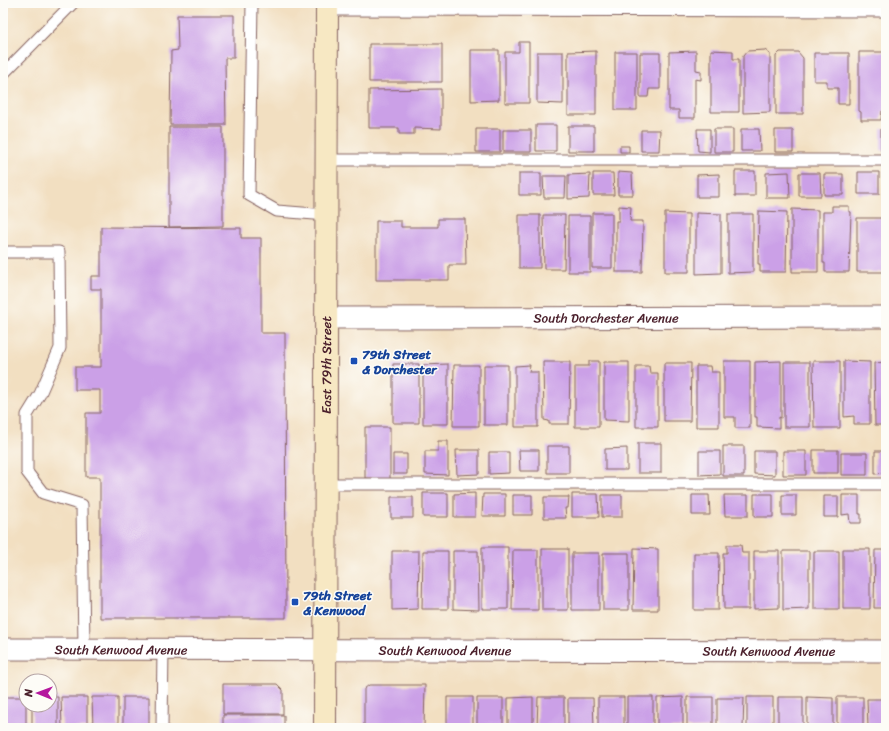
<svg xmlns="http://www.w3.org/2000/svg" width="889" height="731" font-family="Sriracha,sans-serif">
  <rect width="100%" height="100%" fill="#fdfcf7"/>
  <filter id="ink" filterUnits="userSpaceOnUse"><feTurbulence type="fractalNoise" baseFrequency=".025" numOctaves="2"/><feDisplacementMap in="SourceGraphic" scale="8" xChannelSelector="R" yChannelSelector="G"/><feConvolveMatrix kernelMatrix="1 2 1 2 8 2 1 2 1" color-interpolation-filters="sRGB"/></filter>
  <filter id="wash" filterUnits="userSpaceOnUse"><feTurbulence type="fractalNoise" baseFrequency=".012" numOctaves="4" result="noise"/><feDisplacementMap in="SourceGraphic" scale="16" xChannelSelector="R" yChannelSelector="G"/><feGaussianBlur stdDeviation="0.9" result="paint"/><feColorMatrix in="noise" values="0 0 0 0 0 0 0 0 0 0 0 0 0 0 0 0 0 1.4 0 .05"/><feComposite in="paint" operator="in"/></filter>
  <g filter="url(#wash)">
    <rect width="100%" height="100%" fill="#f2dfc1"/>
    <g id="blocks">
      <path fill="#cba0e7" d="M177 15H234V58H225L226 125H170L171 51 178 50Z
        M519 42H529V103H505V52H519Z
        M369 44H442V82H369Z
        M471 50H499V100L471 101Z
        M711 50 733 51V59H739V112H711Z
        M765 50 770 54V112L743 113V56L747 51Z
        M596 51V115H568V52Z
        M696 51V70L701 71V80L695 79V118H679V110H669V52Z
        M537 52H563V104L537 103Z
        M615 52H637V110H615Z
        M780 52H798L803 58V114H776V56Z
        M859 52H886V111H882L881 120H861V112L859 111Z
        M640 53H660V89H649L648 97H640Z
        M814 53H849V104H838V88H827V81H814Z
        M441 89V129L414 128V134H399V128H369V90Z
        M536 125H556V151H536Z
        M568 126H594V151H568Z
        M169 127H223V226L169 227Z
        M476 129H500V152H476Z
        M697 129H710V152L698 151Z
        M714 129H733V152H714Z
        M741 129H759L760 151H741Z
        M881 129H886V151L881 150Z
        M503 130H531V152H503Z
        M641 130H660L659 151H641Z
        M775 130H793V152H775Z
        M620 146H629V152H620Z
        M735 171H755V196H735Z
        M618 172 632 173 633 195H618Z
        M789 172 790 198H766V173Z
        M858 172H879V194H858Z
        M519 173H541V195H519Z
        M593 173H613L614 195H593Z
        M799 173H820L821 196H799Z
        M590 174 589 198 568 199V175Z
        M719 174V197H697V175Z
        M824 174H843V195H824Z
        M543 176H566L565 198H544Z
        M619 206 631 207 630 221H643L642 272H616V221H619Z
        M832 206H849V212H851L849 272H825V263H823V212H832Z
        M792 209 818 210V272H792Z
        M759 211 787 212 786 272H760V264H758Z
        M592 213H612V268H592Z
        M665 213 689 214V272H665Z
        M696 213 721 214V273L696 274Z
        M728 214H753V272L728 273Z
        M519 215H540V268H519Z
        M543 215H565L564 269H544Z
        M568 216H590V272H568Z
        M857 218H885V272H857Z
        M438 219H465L466 265H449V280H376V221H401V227H438Z
        M101 227 241 228V238H261V333H285L286 618H100V477H86V413H100V390H75V367H101V289H91V276H101Z
        M589 361H599V427H575V366H589Z
        M724 361H750V428H735V417H724Z
        M781 361V418L779 417V428L757 427V417H755V362Z
        M813 361H840V428H814Z
        M844 361 870 362V424H854V416L844 417Z
        M543 362H570L569 424H549V421L544 420Z
        M604 362H629V421L604 420Z
        M784 362H810V427H784Z
        M886 362V425H875L874 363Z
        M664 363H691L690 421H664Z
        M393 364H419V423H393Z
        M448 364V424H423V365Z
        M454 365H479V426H453Z
        M484 365H508V425H484Z
        M530 365 529 372H538V427H515V366Z
        M636 366H649L650 373H658V427H636Z
        M696 366H710L711 372H719V427H696Z
        M365 427H390V479L365 478Z
        M438 441H448V475L425 474V451H438Z
        M638 443H661V473H638Z
        M547 446H569V473H547Z
        M723 446H744V476H723Z
        M627 448V470H605V449Z
        M456 450H479V474L457 475Z
        M519 450H539V471H520Z
        M813 450H838V473H813Z
        M699 451H720V474L699 475Z
        M754 451H775V475L754 474Z
        M783 451H806V475H783Z
        M875 451H886V473L875 474Z
        M489 452H509V473L489 474Z
        M841 453H867V475H841Z
        M393 454H407V474H393Z
        M423 493H448V517H423Z
        M475 493V517H454V494Z
        M483 494H505V516H482Z
        M572 494H598L599 517H572Z
        M754 494H773V517H754Z
        M513 495H532V515H513Z
        M602 495H622V517H602Z
        M692 495H709L710 515H692Z
        M724 495H748V516H725Z
        M782 495H796V515H782Z
        M842 495H859V514H861V523H850L849 514 842 515Z
        M824 496H838V517H824Z
        M391 497H413V518H391Z
        M544 497H569L568 508H565L566 518H544Z
        M727 545H741L742 553H749V609H724L723 553H727Z
        M482 547H508V609H482Z
        M634 548 658 549V610H633Z
        M542 549H568V610H542Z
        M843 549H870V609H843Z
        M513 550H538V610H512Z
        M875 550H886V608H874Z
        M392 551H419L418 609 392 610Z
        M423 551H448V609H422Z
        M453 551H478L479 610 453 609Z
        M754 551H779V608L754 609Z
        M783 551H809V609L783 610Z
        M814 551H839V609H814Z
        M572 553H599V610H572Z
        M603 553H629V610H603Z
        M694 553H719L718 610H694Z
        M223 684H277L283 690V714H223Z
        M369 685H425L424 728H364V689Z
        M3 697H26V728H3Z
        M50 697H58V728H32V705H50Z
        M61 697H87V728H62Z
        M92 697H118V728H93Z
        M123 697H149V728H123Z
        M447 697H473V728H447Z
        M533 697V728H508V698Z
        M538 697H564V728H537Z
        M598 697H624V728H598Z
        M627 697H653V728H627Z
        M683 697V728H657V698Z
        M687 697H713V728H687Z
        M747 697H773V728H747Z
        M778 697H803V728H778Z
        M807 697 833 698V728H807Z
        M837 697H863V728H837Z
        M477 698H503V728H477Z
        M568 698H593L594 728H568Z
        M717 698H744L743 728H717Z
        M867 699H886V728H868Z
        M223 715H284V728H223Z"/>
    </g>
  </g>
  <g filter="url(#ink)">
    <use href="#blocks" fill-opacity="0" stroke="#856260" stroke-width="1"/>
    <g fill="none" stroke-linecap="round" stroke-linejoin="round">
      <defs>
        <path id="service" d="M252 3 249 195 277 211 327 215
          M3 74 73 3
          M326 160H886
          M3 252H59L60 348 40 394 27 415V472L43 493 82 505 84 649
          M326 484H886
          M162 728 163 649"/>
        <g id="minor">
          <path d="M327 5 886 6"/>
          <path id="s1" d="M326 318 886 317"/>
          <path id="s2" d="M3 649 886 651"/>
        </g>
        <g id="secondary">
          <path id="s3" d="M325 728 327 3"/>
        </g>
      </defs>
      <use href="#service" stroke="#856260" stroke-width="13"/>
      <use href="#minor" stroke="#856260" stroke-width="23"/>
      <use href="#secondary" stroke="#856260" stroke-width="24"/>
      <use href="#service" stroke="#fff" stroke-width="11"/>
      <use href="#minor" stroke="#fff" stroke-width="21"/>
      <use href="#secondary" stroke="#f7e8c3" stroke-width="22"/>
    </g>
  </g>
  <g fill="#1a4fb4" stroke="#fdfcf7" stroke-width="1.5">
    <rect x="350" y="357" width="8" height="8" rx="2"/>
    <rect x="291" y="598" width="8" height="8" rx="2"/>
  </g>
  <g text-anchor="middle" stroke-width="3" stroke-linejoin="round" paint-order="stroke">
    <g font-size="13" fill="#4a1f2b" stroke="#fdfcf7">
      <text dy="5" stroke="none"><textPath href="#s1" startOffset="280">South Dorchester Avenue</textPath></text>
      <text dy="5" stroke="none"><textPath href="#s3" startOffset="363">East 79th Street</textPath></text>
      <text dy="5" stroke="none"><textPath href="#s2" startOffset="118">South Kenwood Avenue</textPath></text>
      <text dy="5" stroke="none"><textPath href="#s2" startOffset="442">South Kenwood Avenue</textPath></text>
      <text dy="5" stroke="none"><textPath href="#s2" startOffset="766">South Kenwood Avenue</textPath></text>
    </g>
    <g font-size="13" font-weight="bold" fill="#164399" stroke="#fdfcf7" text-anchor="start">
      <text x="362" y="359">79th Street<tspan x="362" dy="15">&amp; Dorchester</tspan></text>
      <text x="303" y="600">79th Street<tspan x="303" dy="15">&amp; Kenwood</tspan></text>
    </g>
  </g>
  <rect width="889" height="731" fill="none" stroke="#fdfcf7" stroke-width="16"/>
  <g transform="translate(38 693) rotate(271)"><circle r="19" fill="#fdfcf7" stroke="#b5a4a5"/>
  <path d="M0-3L7 15L0 10L-7 15Z" fill="#b5179e"/>
  <text y="-6" font-size="11" font-weight="bold" text-anchor="middle" fill="#4a1f2b">N</text>
  </g>
</svg>
